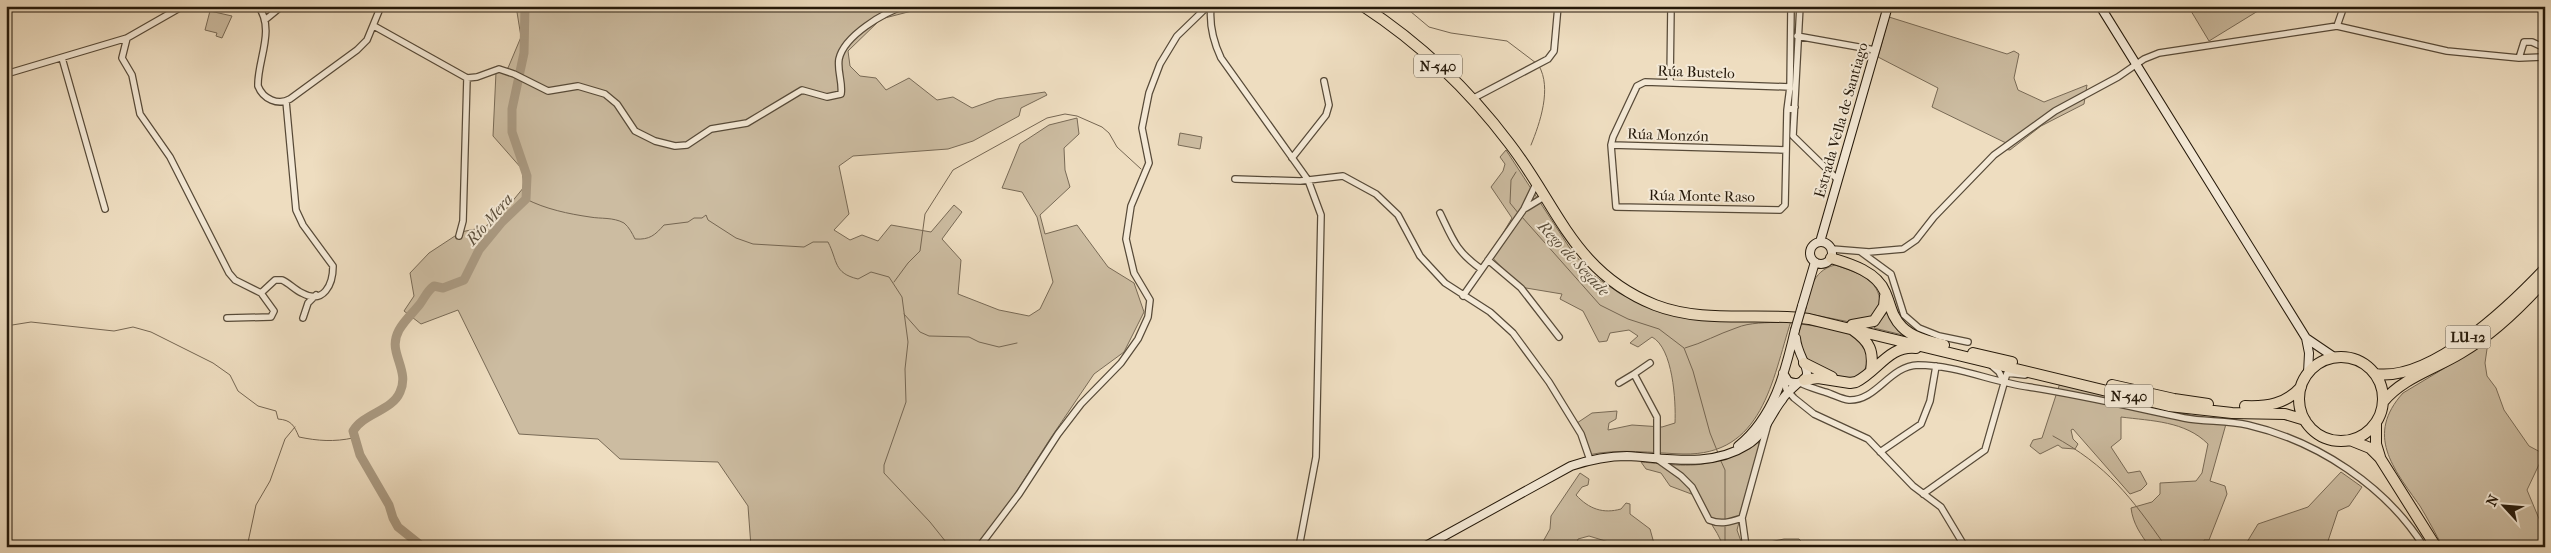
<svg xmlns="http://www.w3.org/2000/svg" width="2551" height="553" font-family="'IM FELL French Canon',serif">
  <rect width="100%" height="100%" fill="#eeddc0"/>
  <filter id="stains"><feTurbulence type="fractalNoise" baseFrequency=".004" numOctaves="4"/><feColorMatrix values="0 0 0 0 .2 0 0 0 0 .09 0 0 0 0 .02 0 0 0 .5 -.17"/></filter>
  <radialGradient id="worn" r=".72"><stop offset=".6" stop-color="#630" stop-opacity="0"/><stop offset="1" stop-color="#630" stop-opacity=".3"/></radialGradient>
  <path fill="#ccbca1" stroke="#786a56" d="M516 6H931L881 19 848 51 850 66 860 76 876 78 886 90 909 78 937 100 953 97 972 108 997 99 1045 92 1047 95 1021 108 1019 116 973 141 948 149 853 156 839 166 849 214 834 230 850 240 862 235 878 241 891 225 931 232 954 205 962 212 942 239 961 260 958 294 999 310 1029 316 1040 309 1053 282 1037 217 1022 192 1002 188 1020 144 1049 125 1077 118 1079 134 1064 148 1065 170 1070 187 1040 215 1045 234 1077 225 1108 267 1134 283 1144 312 1124 352 1094 374 1050 439 981 547H751L748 506 718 462 620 459 598 439 519 434 458 310 421 324 404 311 414 296 410 273 429 253 461 232 485 227 506 209 524 187 522 169 493 136 496 72 508 68 521 37Z
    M2188 6H2266L2209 41Z
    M210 11 232 16 222 38 216 36 217 33 205 30Z
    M1889 17 2007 54 2014 51 2019 54 2014 78 2018 90 2044 102 2087 85 2084 104 2041 126 2010 150 2002 149 2006 143 1932 107 1938 88 1878 57Z
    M1180 133 1202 137 1200 149 1178 145Z
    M1506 150 1573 253 1593 275 1619 293 1653 309 1791 321C1772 380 1763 456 1683 454 1651 453 1620 448 1588 455L1574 425 1592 413 1617 411 1616 419 1609 423 1608 430 1632 425 1662 427 1675 423C1676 401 1673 348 1652 337L1638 347 1630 343 1638 336 1629 330 1610 333 1607 341 1599 342 1583 311 1560 299 1562 294 1520 287 1490 255 1512 218 1491 187 1503 171 1505 164 1500 157Z
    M1835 265C1856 272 1880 279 1880 304L1871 319 1850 322 1804 313C1810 292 1811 271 1835 265Z
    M1888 311 1907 336 1874 328Z
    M1801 324C1817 327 1839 327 1854 335 1870 344 1874 377 1850 378 1835 378 1820 367 1807 361L1798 337Z
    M2488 342 2485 363 2487 376 2496 388 2504 410 2529 446 2544 454 2527 490 2545 533V547H2443C2435 533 2428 519 2420 506 2393 468 2365 435 2403 393Z
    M2060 383 2226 424 2210 481 2225 486 2227 494 2209 540H2204V547H2150C2141 535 2133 524 2131 508L2152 502 2160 494V483L2196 481 2202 473 2208 444C2185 421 2152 421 2121 417V439L2111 447 2128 473 2140 471 2147 484 2141 490 2130 494 2073 429 2071 430 2073 439 2078 444 2075 449 2062 448 2058 445 2040 454 2030 446 2033 440 2042 438Z
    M1758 434 1759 446 1737 530 1743 547H1724C1716 528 1703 513 1694 495L1670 486 1661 473 1646 469 1641 462C1666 464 1695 469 1719 460 1732 455 1746 442 1758 434Z
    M2341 472 2362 487 2349 506 2338 511 2326 547H2244L2258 524 2308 507Z
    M1580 473 1589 479 1588 485 1582 487 1576 495C1589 509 1603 514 1621 509L1626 503 1630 504V514L1650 529 1655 547H1625L1589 536 1578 539 1576 547H1540L1550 529 1551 516Z
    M1784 539H1799L1807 547H1746Z"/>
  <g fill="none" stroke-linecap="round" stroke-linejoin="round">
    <path stroke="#756652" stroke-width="1" d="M1404 6 1429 27 1451 33 1507 41 1536 63
      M1531 145C1540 123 1552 88 1539 66
      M1516 172 1511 180 1510 203 1519 214
      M526 199C545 209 569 214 590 217 601 219 613 217 624 223 629 227 632 233 635 239 650 240 655 235 664 225L688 222 694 218H702L706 215 708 220 736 238 753 244 804 247 813 242H828C838 261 833 273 858 279L871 272 889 277 902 297 908 342 905 369 906 402 884 465V473L930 522 950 547
      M1522 217 1600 305 1628 319 1659 329 1684 348 1693 371 1710 433 1718 453
      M894 282 908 263 920 251 925 214 953 170 1047 118 1065 114 1077 116 1102 127 1109 133 1117 147 1141 169
      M904 314 920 332 929 336 969 337 979 342 999 347 1017 343
      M6 326 31 322 114 331 133 327 151 332 213 363 230 375 238 391 258 406 276 411 278 419C291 420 294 425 299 437 318 441 334 442 353 438
      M1685 348C1703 343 1718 334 1736 328 1750 322 1767 323 1782 322
      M2053 436C2108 466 2131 497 2166 547
      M1720 459 1725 470V519
      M247 547 256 505 270 481 285 439 295 427
      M1725 547V527"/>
    <path stroke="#aa9a82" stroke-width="9" d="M423 547 398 527 393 518 389 505 360 455 353 431C364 413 392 411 400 392 407 377 399 365 396 351 391 331 409 318 420 304 425 297 427 291 434 286L443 288 464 280 479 250 502 222 526 199 527 176 512 132V109L524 53 525 6"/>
    <defs>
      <path id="street" d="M258 6C276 29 257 61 258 86 263 99 278 106 290 99L357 50 367 40 381 6
        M1211 6C1209 25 1213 41 1221 58L1308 180 1321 215 1316 457 1299 547
        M1776 6 1791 7
        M1800 6 1793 136 1837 179
        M265 20 282 6
        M374 26 467 78 477 77 499 69 514 74 548 91 578 86 605 94 617 104 635 131 655 141 675 146 687 145 711 129 747 123 802 90 827 97 841 94C843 83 837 71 839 59 844 36 884 12 905 6
        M2337 26 2344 6
        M1797 36 1875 50
        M127 38 122 58 132 75 140 114 170 157 229 273 235 280 261 293 275 280H282C289 283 295 290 302 293 324 305 333 284 333 266L303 225 296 210 286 101
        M62 58 105 209
        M2519 58 2524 42H2532L2545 48
        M6 74 127 38 183 6
        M1670 83 1671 6
        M1790 89 1791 6
        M1472 99 1548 59 1554 51 1558 6
        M1787 110 1790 87 1645 82 1637 86 1613 137 1611 145 1616 207 1780 210 1785 205 1787 110 1795 107
        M1611 145 1786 150
        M1292 158 1326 115 1329 105 1324 81
        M1235 179 1300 181 1343 176 1376 194 1398 215 1420 256 1445 283 1490 312 1513 333 1549 382 1581 434 1590 460
        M1526 208 1544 197
        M1440 213C1453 240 1456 251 1481 269
        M459 236 463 221 467 78
        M1832 249 1869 252 1903 249 1916 240 1934 217 1994 155 2055 111 2118 77 2144 59 2159 53 2337 26 2447 51 2519 58 2545 57
        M1861 252 1891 274 1904 315 1919 328 1939 336 1968 342
        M1488 260 1521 288 1559 337
        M1463 296 1524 209 1536 184
        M227 318 271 317 274 311 261 293
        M303 318 308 303 316 295
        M1650 363 1634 374 1657 417V459L1681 476 1692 487 1709 520C1721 525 1730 522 1742 518
        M1992 366 1999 372 2004 382
        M1784 376 1786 389 1794 398 1814 414 1868 439 1913 486 1941 507 1965 547
        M1619 383 1634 374
        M1800 383C1808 387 1816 389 1825 392 1833 394 1840 399 1849 400 1877 401 1889 366 1918 365 1956 365 1992 382 2029 387 2081 395 2132 407 2184 418 2205 422 2227 420 2248 425 2317 441 2386 486 2424 547
        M1880 452 1921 424 1930 401 1936 366
        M1923 494 1985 450 2007 373 2025 375
        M979 547 1019 494 1058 434 1081 404 1121 363 1138 339 1148 317 1150 300 1134 273 1126 239 1131 206 1149 163 1142 128 1149 93 1160 64 1177 36 1208 6
        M1746 547 1742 518 1768 424"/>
      <path id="secondary" d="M2100 6 2306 338 2309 353 2308 373
        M1810 253a11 11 0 1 1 22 0a11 11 0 1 1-22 0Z
        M1820 242 1888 6
        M1802 306 1815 262
        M2306 338 2334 357
        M1783 373 1788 381C1796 385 1803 383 1807 375 1808 365 1797 353 1796 338
        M1738 446C1774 417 1785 373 1795 330
        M1424 547 1571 466C1589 460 1608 456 1627 456 1667 458 1711 468 1747 445 1765 434 1770 415 1782 400 1786 393 1792 389 1798 383"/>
      <path id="highway" d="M1363 6C1418 42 1469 90 1509 143 1558 206 1573 272 1655 305 1704 324 1758 312 1809 319L2169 406 2232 413 2285 414 2305 420
        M1831 258C1851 264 1877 272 1885 292 1891 305 1891 316 1902 327 1913 338 1929 341 1944 345
        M1852 325 1874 321 1884 306 1885 296
        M1853 330C1870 342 1874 351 1871 371
        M1973 353 2012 362
        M2299 399a42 42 0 1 1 84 0a42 42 0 1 1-84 0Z
        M1804 363 1832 377
        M2375 374C2431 382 2509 307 2545 269
        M1804 380 1818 378 1850 383 1856 382C1878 371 1889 345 1916 348
        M2112 385 2174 399 2208 404
        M2383 402C2402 378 2435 369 2461 353 2493 334 2520 308 2545 280
        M2245 406C2267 407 2286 404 2301 387
        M2376 422V444L2380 457
        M2350 440 2370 448 2380 458 2436 547"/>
    </defs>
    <use href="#street" stroke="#574a38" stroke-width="8"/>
    <use href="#secondary" stroke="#25190a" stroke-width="10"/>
    <use href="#highway" stroke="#25190a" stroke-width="12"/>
    <use href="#street" stroke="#f4e9d6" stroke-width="5.5"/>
    <use href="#secondary" stroke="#f4e9d6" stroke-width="8"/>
    <use href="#highway" stroke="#eeddc0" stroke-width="10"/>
    <defs>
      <path id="secondary-bridge" d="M1795 330 1802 306"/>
    </defs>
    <use href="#secondary-bridge" stroke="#25190a" stroke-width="10" stroke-linecap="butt"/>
    <use href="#secondary-bridge" stroke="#f4e9d6" stroke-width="8"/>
  </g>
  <g text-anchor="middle" stroke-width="4" stroke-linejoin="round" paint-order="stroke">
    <g fill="#f4e9d6" stroke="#635747" stroke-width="1">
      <rect x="1414" y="54.5" width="48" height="23" rx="4"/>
      <rect x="2445.5" y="325.5" width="45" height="23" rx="4"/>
      <rect x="2105" y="384.5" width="48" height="23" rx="4"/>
    </g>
    <g font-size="14" font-weight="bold" fill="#25190a">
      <text x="1438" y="71">N-540</text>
      <text x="2468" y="342">LU-12</text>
      <text x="2129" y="401">N-540</text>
    </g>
    <g font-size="15" fill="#25190a" stroke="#f4e9d6">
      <text transform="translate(1696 72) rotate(2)" y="5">Rúa Bustelo</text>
      <text transform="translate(1841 120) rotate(-74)" y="5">Estrada Vella de Santiago</text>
      <text transform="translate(1668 135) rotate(2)" y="5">Rúa Monzón</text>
      <text transform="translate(1702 196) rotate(1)" y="5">Rúa Monte Raso</text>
    </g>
    <g font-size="16" font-style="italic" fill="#5a4d3a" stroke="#f4e9d6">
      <text transform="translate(489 219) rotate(-49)" y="6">Río Mera</text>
      <text transform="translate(1574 258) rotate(47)" y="6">Rego de Segade</text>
    </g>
  </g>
  <rect width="2551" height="553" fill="none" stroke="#eeddc0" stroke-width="25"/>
  <rect x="8" y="8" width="2536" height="538" fill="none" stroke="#25190a" stroke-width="2.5"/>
  <rect x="12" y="12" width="2526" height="528" fill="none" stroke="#25190a"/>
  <g transform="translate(2504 506) rotate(296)" stroke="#f4e9d6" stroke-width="4" paint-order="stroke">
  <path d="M0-4L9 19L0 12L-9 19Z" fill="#25190a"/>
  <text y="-8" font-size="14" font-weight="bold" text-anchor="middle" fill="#25190a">N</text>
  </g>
  <rect width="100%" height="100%" filter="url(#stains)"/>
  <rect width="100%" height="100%" fill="url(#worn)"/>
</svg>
